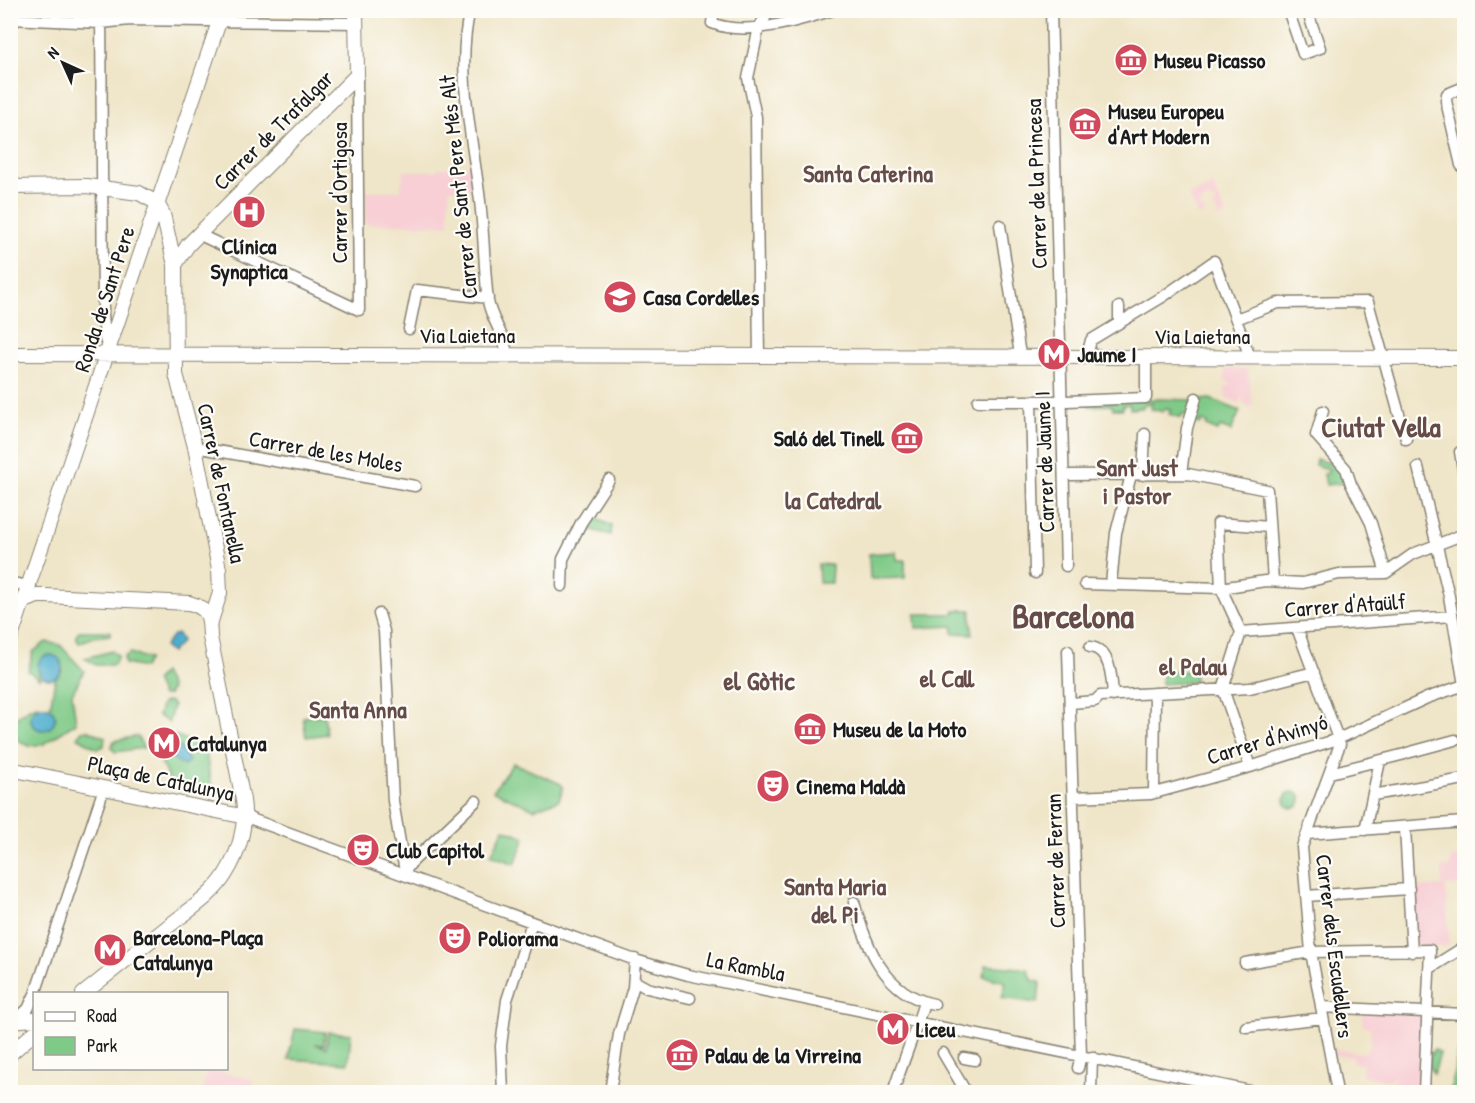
<svg xmlns="http://www.w3.org/2000/svg" width="1475" height="1103" font-family="'Patrick Hand',sans-serif">
  <rect width="100%" height="100%" fill="#fdfcf7"/>
  <filter id="ink" filterUnits="userSpaceOnUse"><feTurbulence type="fractalNoise" baseFrequency=".0167" numOctaves="2"/><feDisplacementMap in="SourceGraphic" scale="12" xChannelSelector="R" yChannelSelector="G"/><feConvolveMatrix kernelMatrix="1 2 1 2 8 2 1 2 1" color-interpolation-filters="sRGB"/></filter>
  <filter id="wash" filterUnits="userSpaceOnUse"><feTurbulence type="fractalNoise" baseFrequency=".008" numOctaves="4" result="noise"/><feDisplacementMap in="SourceGraphic" scale="24" xChannelSelector="R" yChannelSelector="G"/><feGaussianBlur stdDeviation="1.35" result="paint"/><feColorMatrix in="noise" values="0 0 0 0 0 0 0 0 0 0 0 0 0 0 0 0 0 1.4 0 .05"/><feComposite in="paint" operator="in"/></filter>
  <g filter="url(#wash)">
    <rect width="100%" height="100%" fill="#efe5c8"/>
    <path fill="#f7cfd4" d="M471 166 474 189H449V225L366 224V191H400L404 171H437L438 168Z
      M1213 185 1226 214 1217 219V213L1212 205 1216 204 1215 200 1210 201 1209 198 1202 201 1203 204 1199 206 1200 210 1204 208 1205 214 1198 217 1189 195Z
      M1225 369H1247L1253 405 1250 407 1243 404 1244 399 1241 398 1239 403 1225 397V387L1230 386V382H1225Z
      M1464 856V885L1446 886 1449 946 1416 949 1412 888 1442 886V867L1451 866 1450 858Z
      M1363 1010 1425 1016 1419 1092H1391L1395 1077 1389 1080 1362 1076 1363 1064 1353 1063 1354 1057 1333 1055 1331 1049 1366 1053 1367 1048H1370L1371 1029 1362 1024Z
      M208 1069 254 1080 251 1089 280 1092H202Z"/>
    <path fill="#80ca88" stroke="#4e7352" stroke-width="1.5" d="M1157 399 1192 400 1189 416 1182 414 1181 418 1169 414 1171 410 1165 408 1163 412 1151 409 1152 403 1145 404 1142 408 1130 409V404L1123 405V409H1113L1112 405 1089 406V402Z
      M1210 399 1240 411 1231 431 1220 427 1218 431 1206 426 1207 423 1202 421 1200 424 1191 421 1199 400Z
      M1316 459 1328 463 1331 459 1343 471V483L1326 485 1324 474 1328 473 1329 469 1315 465Z
      M594 518 612 526 611 535 588 529Z
      M896 552 897 560H905V578L870 579 869 554Z
      M818 564 832 565 831 583H819Z
      M955 610H971L972 634 953 633V626L916 628 915 614H954Z
      M79 631H110V635L93 637 79 643 76 636Z
      M46 642 60 645 84 671 72 694 76 723 44 744 29 746C0 734 13 713 37 705L31 719 34 726 40 730 56 718 50 708 55 679 62 671 60 660 51 655 39 674 40 679 28 671 33 652Z
      M112 651 118 656 114 665H96L85 658Z
      M130 653 149 659 144 668 125 664 124 657Z
      M1194 671 1195 682 1162 684V672Z
      M163 673 171 688 168 695 162 696 155 681Z
      M169 701 173 706 169 722 158 716 162 703Z
      M324 715 327 734 306 737 303 717Z
      M87 730 105 737 104 746 98 749 77 737 82 731Z
      M175 735 205 748 212 788 170 783 157 753Z
      M137 736 144 748 115 752 111 747 114 741Z
      M513 763 561 784 563 788 559 800 534 809 493 791Z
      M1285 800a8 8 0 1 1 16 0a8 8 0 1 1-16 0Z
      M504 829 525 837 515 864 491 855Z
      M986 965 1028 969 1032 980 1040 982 1038 1003 1002 998 1006 982 983 976Z
      M295 1029 325 1032 324 1045 315 1044 326 1048 328 1032 351 1034 348 1063 288 1059Z
      M1434 1049 1440 1053 1434 1074C1427 1066 1428 1058 1434 1049Z
      M1458 1053 1464 1054V1092H1450Z"/>
    <path fill="#4eadcd" stroke="#356474" stroke-width="1.5" d="M178 634 182 641 171 653 164 647 173 635Z
      M38 667a12 12 0 1 1 24 0a12 12 0 1 1-24 0Z
      M31 718a12 12 0 1 1 24 0a12 12 0 1 1-24 0Z
      M179 746 189 761 184 766 169 756Z"/>
  </g>
  <g filter="url(#ink)">
    <g fill="none" stroke-linecap="round" stroke-linejoin="round">
      <defs>
        <path id="minor" d="M101 10 103 314 105 339 109 352
          M470 10C455 69 473 141 480 201 484 234 484 267 488 301 491 320 506 336 507 356
          M714 10 712 23C745 37 799 21 833 10
          M1051 10 1066 566
          M1288 10 1303 54 1320 48 1307 10
          M10 19 101 23 130 20 356 23
          M1464 87 1447 94 1446 101 1461 165 1464 169
          M1000 225 1020 355
          M198 234 359 310 357 75
          M1236 319 1278 303 1368 302 1406 439
          M1119 322V307
          M409 329 417 290 488 298
          M1087 356 1091 340 1164 296 1214 261 1250 357
          M759 357 756 117 748 78 759 27 770 10
          M978 401H1057
          M1031 401 1035 573
          M1067 401 1146 398V357
          M1323 411 1316 435 1346 469 1351 484 1371 523 1386 573
          M195 447 415 486
          M1464 450 1460 452 1464 475
          M1418 467 1449 596 1464 685
          M1181 474 1187 428 1196 398
          M1070 475 1188 474 1267 490 1273 581
          M1143 475 1145 434
          M10 583 31 586
          M1085 584 1221 588 1265 581 1303 583 1339 574 1386 573 1413 554 1464 534
          M1111 584 1116 533 1131 475
          M562 586 563 559 581 523 609 480
          M379 614 384 631 393 801 405 872
          M1297 628 1340 744 1302 847 1311 952 1337 1092
          M1241 632 1452 616
          M1090 647C1111 649 1112 680 1113 696
          M1068 651 1081 1055 1078 1068
          M1223 689 1241 632 1221 588 1218 523 1269 527
          M1223 689 1250 767
          M1071 703 1095 701 1100 696 1250 688 1314 672
          M1407 753 1455 740
          M1330 773 1405 754
          M1154 793 1155 693
          M1373 795 1464 779
          M1073 797 1151 794 1250 767 1338 739 1427 698 1464 685
          M246 817 635 960 688 975 1255 1092
          M1405 828 1412 952
          M1365 830 1380 761
          M1307 834 1464 822
          M404 873 411 863 476 801
          M1306 896 1409 889
          M854 902C866 946 884 994 934 1004
          M1245 963 1311 952 1430 950 1424 1092
          M1429 969 1464 947
          M634 981 647 988 690 998
          M35 994 104 788
          M1321 1007 1464 1014
          M14 1021 28 1009 34 996
          M1246 1027 1323 1018
          M943 1053 966 1092
          M964 1058 975 1060
          M503 1092 501 1046 507 1000 532 922
          M610 1092 619 1034 633 988 635 959
          M893 1092C903 1061 915 1033 924 1002
          M1091 1092 1092 1057"/>
        <path id="major" d="M10 187 87 186 139 193 157 203 163 214 175 265 176 374 195 447 219 569 220 593 211 621
          M175 265 188 245 357 75 356 10
          M10 354 1464 358
          M25 601 37 596H46L189 603C211 609 209 618 210 637L243 800C247 826 239 853 225 875 212 896 189 910 170 925 141 948 112 971 83 994
          M10 640 223 10
          M10 769 246 817
          M10 1021 34 1019
          M10 1054 34 1033"/>
      </defs>
      <use href="#minor" stroke="#868072" stroke-width="13"/>
      <use href="#major" stroke="#868072" stroke-width="16"/>
      <use href="#minor" stroke="#fff" stroke-width="10"/>
      <use href="#major" stroke="#fff" stroke-width="14"/>
    </g>
  </g>
  <defs>
    <symbol id="museum-disc" viewBox="-11 -11 22 22"><circle r="9.5" fill="#d1495b" stroke="#fdfcf7"/><path d="M0-6L6-3V-2H-6V-3ZM-5-1h2V3h-2ZM-1-1h2V3h-2ZM3-1h2V3H3ZM-6 4H6V6H-6Z" fill="#fff"/></symbol>
    <symbol id="hospital-disc" viewBox="-11 -11 22 22"><circle r="9.5" fill="#d1495b" stroke="#fdfcf7"/><path d="M-5-5h3v3.5h4V-5h3V5h-3V1.5h-4V5h-3Z" fill="#fff"/></symbol>
    <symbol id="university-disc" viewBox="-11 -11 22 22"><circle r="9.5" fill="#d1495b" stroke="#fdfcf7"/><path d="M0-5L7-2L0 1L-7-2ZM-4 1L0 2.5L4 1V4Q0 6-4 4Z" fill="#fff"/></symbol>
    <symbol id="metro-disc" viewBox="-11 -11 22 22"><circle r="9.5" fill="#d1495b" stroke="#fdfcf7"/><path d="M-5.5 5V-5H-3L0 0L3-5H5.5V5H3V-.5L0 4L-3-.5V5Z" fill="#fff"/></symbol>
    <symbol id="theatre-disc" viewBox="-11 -11 22 22"><circle r="9.5" fill="#d1495b" stroke="#fdfcf7"/><path d="M-5-5.5Q0-4 5-5.5V0Q5 5 0 6Q-5 5-5 0ZM-3.3-2.5H-1v1.5H-3.3ZM1-2.5H3.3v1.5H1ZM-2.8 1Q0 5.5 2.8 1Z" fill="#fff"/></symbol>
  </defs>
  <g fill-rule="evenodd">
    <use href="#museum-disc" x="1112" y="41" width="38" height="38"/>
    <use href="#museum-disc" x="1066" y="105" width="38" height="38"/>
    <use href="#hospital-disc" x="230" y="193" width="38" height="38"/>
    <use href="#university-disc" x="601" y="278" width="38" height="38"/>
    <use href="#metro-disc" x="1035" y="335" width="38" height="38"/>
    <use href="#museum-disc" x="888" y="419" width="38" height="38"/>
    <use href="#museum-disc" x="791" y="710" width="38" height="38"/>
    <use href="#metro-disc" x="145" y="724" width="38" height="38"/>
    <use href="#theatre-disc" x="754" y="767" width="38" height="38"/>
    <use href="#theatre-disc" x="344" y="831" width="38" height="38"/>
    <use href="#theatre-disc" x="436" y="919" width="38" height="38"/>
    <use href="#metro-disc" x="91" y="931" width="38" height="38"/>
    <use href="#metro-disc" x="874" y="1010" width="38" height="38"/>
    <use href="#museum-disc" x="663" y="1036" width="38" height="38"/>
  </g>
  <g text-anchor="middle" stroke-width="4.5" stroke-linejoin="round" paint-order="stroke">
    <g font-size="22" font-weight="bold" fill="#1c1c1c" stroke="#fdfcf7" text-anchor="start">
      <text x="1154" y="68">Museu Picasso</text>
      <text x="1108" y="119">Museu Europeu<tspan x="1108" dy="25">d'Art Modern</tspan></text>
      <text x="249" y="254" text-anchor="middle">Clínica<tspan x="249" dy="25">Synaptica</tspan></text>
      <text x="643" y="305">Casa Cordelles</text>
      <text x="1077" y="362">Jaume I</text>
      <text x="884" y="446" text-anchor="end">Saló del Tinell</text>
      <text x="833" y="737">Museu de la Moto</text>
      <text x="187" y="751">Catalunya</text>
      <text x="796" y="794">Cinema Maldà</text>
      <text x="386" y="858">Club Capitol</text>
      <text x="133" y="945">Barcelona-Plaça<tspan x="133" dy="25">Catalunya</tspan></text>
      <text x="478" y="946">Poliorama</text>
      <text x="916" y="1037">Liceu</text>
      <text x="705" y="1063">Palau de la Virreina</text>
    </g>
    <g font-size="22" fill="#1c1c1c" stroke="#fdfcf7">
      <text transform="translate(273 130) rotate(-45)" y="8">Carrer de Trafalgar</text>
      <text transform="translate(1036 184) rotate(-92)" y="8">Carrer de la Princesa</text>
      <text transform="translate(458 187) rotate(-96)" y="8">Carrer de Sant Pere Més Alt</text>
      <text transform="translate(339 193) rotate(-90)" y="8">Carrer d'Ortigosa</text>
      <text transform="translate(104 299) rotate(-72)" y="8">Ronda de Sant Pere</text>
      <text x="467" y="343">Via Laietana</text>
      <text x="1202" y="344">Via Laietana</text>
      <text transform="translate(326 451) rotate(10)" y="8">Carrer de les Moles</text>
      <text transform="translate(1044 462) rotate(-92)" y="8">Carrer de Jaume I</text>
      <text transform="translate(222 483) rotate(78)" y="8">Carrer de Fontanella</text>
      <text transform="translate(1345 605) rotate(-4)" y="8">Carrer d'Ataülf</text>
      <text transform="translate(1267 739) rotate(-17)" y="8">Carrer d'Avinyó</text>
      <text transform="translate(161 778) rotate(12)" y="8">Plaça de Catalunya</text>
      <text transform="translate(1055 861) rotate(-92)" y="8">Carrer de Ferran</text>
      <text transform="translate(1335 946) rotate(83)" y="8">Carrer dels Escudellers</text>
      <text transform="translate(746 966) rotate(11)" y="8">La Rambla</text>
    </g>
    <g font-size="24" font-weight="bold" fill="#664c48" stroke="#fdfcf7">
      <text x="868" y="182">Santa Caterina</text>
      <text x="1137" y="476">Sant Just<tspan x="1137" dy="28">i Pastor</tspan></text>
      <text x="833" y="509">la Catedral</text>
      <text x="1193" y="675">el Palau</text>
      <text x="947" y="687">el Call</text>
      <text x="358" y="718">Santa Anna</text>
      <text x="835" y="895">Santa Maria<tspan x="835" dy="28">del Pi</tspan></text>
    </g>
    <g font-size="26" font-weight="bold" fill="#664c48" stroke="#fdfcf7">
      <text x="759" y="690">el Gòtic</text>
    </g>
    <g font-size="28" font-weight="bold" fill="#664c48" stroke="#fdfcf7">
      <text x="1381" y="437">Ciutat Vella</text>
    </g>
    <g font-size="34" font-weight="bold" fill="#664c48" stroke="#fdfcf7">
      <text x="1073" y="628">Barcelona</text>
    </g>
  </g>
  <rect width="1475" height="1103" fill="none" stroke="#fdfcf7" stroke-width="36"/>
  <rect x="33" y="992" width="195" height="78" fill="#fdfcf7" stroke="#a3a29f" stroke-width="1.5"/>
  <rect x="45" y="1012" width="30" height="9" fill="#ffffff" stroke="#a3a29f" stroke-width="1.5"/>
  <text x="87" y="1022" font-size="18" fill="#1c1c1c">Road</text>
  <rect x="45" y="1037" width="30" height="18" fill="#80ca88" stroke="#a3a29f" stroke-width="1.5"/>
  <text x="87" y="1052" font-size="18" fill="#1c1c1c">Park</text>
  <g transform="translate(63 63) rotate(315)" stroke="#fdfcf7" stroke-width="4.5" paint-order="stroke">
  <path d="M0-4.5L10 22L0 15L-10 22Z" fill="#1c1c1c"/>
  <text y="-9" font-size="16" font-weight="bold" text-anchor="middle" fill="#1c1c1c">N</text>
  </g>
</svg>
